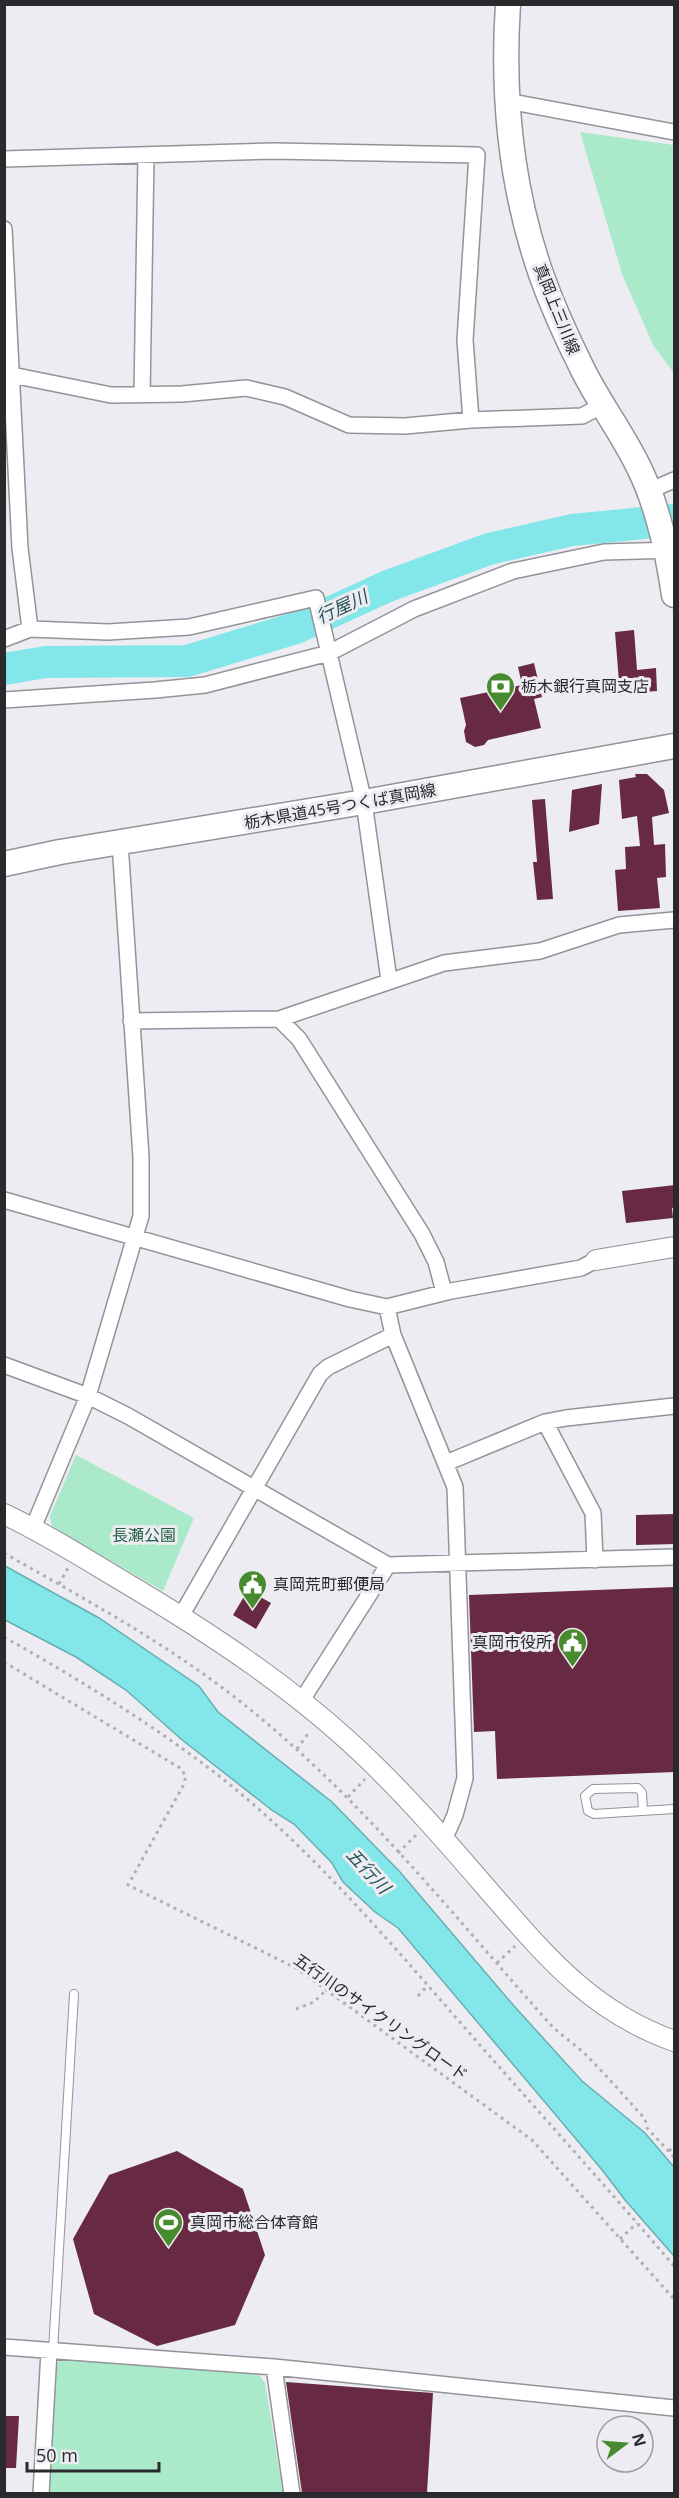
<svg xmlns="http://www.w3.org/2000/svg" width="679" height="2498" font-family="'Open Sans','Noto Sans JP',sans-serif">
  <rect width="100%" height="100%" fill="#ececf2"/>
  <path fill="#aaeaca" d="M580 132 674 145V373L653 345 622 274Z
    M76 1455 194 1518 163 1591 52 1527 50 1516Z
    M65 2358 259 2375 265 2383 283 2493 49 2494 57 2363Z"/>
  <path fill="#83e7ea" stroke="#68aeb1" stroke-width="1.5" d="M5 1566 99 1618 199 1686 218 1712 332 1802 400 1872 514 2006 582 2081 645 2133 674 2167V2256L625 2200 603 2171 398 1928 375 1912 343 1882 332 1863 294 1824 273 1811 181 1739 126 1690 76 1657 5 1620Z"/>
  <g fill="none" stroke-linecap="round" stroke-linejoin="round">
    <path stroke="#83e7ea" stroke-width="32" d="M4 669 46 662 187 661 296 628 388 586 489 549 572 530 674 520"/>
  </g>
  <path fill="#682a42" d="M634 630 637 670 656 668 657 691 620 694 615 632Z
    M534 663 542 697 534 699 541 728 488 740 484 745 475 747 466 742 464 731 466 725 460 698 522 685 518 667Z
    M635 774H647L664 790 669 813 652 817 654 845 665 844 666 877 657 878 660 908 618 911 615 870 626 869 625 847 640 846 637 816 622 819 619 780 636 777Z
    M602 784 599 824 569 832 572 790Z
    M545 799 553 899 537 900 533 862H537L532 800Z
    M675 1185V1207L672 1208 673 1218 626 1223 622 1191Z
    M675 1514V1544L636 1545V1515Z
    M674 1587 675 1772 497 1779 495 1731 474 1732 469 1595Z
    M248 1590 271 1603 256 1629 233 1615Z
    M177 2151 243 2189 265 2255 235 2325 157 2346 94 2314 73 2239 109 2175Z
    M286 2382 433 2393 427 2493H302Z
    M4 2416H19L16 2468H4Z"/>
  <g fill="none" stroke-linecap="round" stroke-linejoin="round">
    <defs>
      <path id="service" d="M643 1811 642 1793 638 1788 593 1789 585 1796 588 1811 594 1814 674 1809
        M53 2351 74 1994"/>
      <path id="minor" d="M507 101 674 132
        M4 159 274 151 477 155 465 340 471 420
        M4 229 20 548 30 629
        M12 375 111 395 182 394 246 388 285 397 349 425 405 426 471 420 582 416 603 405
        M142 395 146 156
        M649 491 674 480
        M4 639 30 629 108 632 189 627 316 598 364 802 389 980
        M4 700 155 690 205 685 329 653 414 609 513 571 604 552 674 550
        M279 1019 299 1039 422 1234 436 1262 444 1292
        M131 1021 279 1019 444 963 540 951 619 925 674 920
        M4 1200 350 1299 387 1307 451 1291 581 1268 596 1260
        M387 1307 393 1335 455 1487 465 1778 455 1815 444 1840
        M4 1365 88 1396 128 1416 388 1565 674 1557
        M545 1422 593 1513 595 1560
        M446 1463 545 1422 566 1418 674 1406
        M33 1528 88 1396 141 1216V1157L120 843
        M181 1616 320 1374 328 1367 393 1335
        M302 1700 388 1565
        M4 2347 274 2367 674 2408
        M274 2367 292 2494
        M41 2494 49 2351"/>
      <path id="tertiary" d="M596 1260 674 1247
        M4 1514C44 1533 81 1556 119 1579 209 1632 299 1691 374 1765 417 1807 457 1854 496 1899 550 1961 595 2013 674 2041"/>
      <path id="primary" d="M508 4C502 95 511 188 541 274 552 305 566 336 581 366 598 402 624 435 641 472 659 510 668 554 674 595
        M4 864 60 852 364 802 674 746"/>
    </defs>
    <use href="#service" stroke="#939399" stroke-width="10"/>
    <use href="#minor" stroke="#939399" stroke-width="18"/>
    <use href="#tertiary" stroke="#939399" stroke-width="22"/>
    <use href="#primary" stroke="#939399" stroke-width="27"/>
    <path stroke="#afafb4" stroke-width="3" stroke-dasharray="3 4.5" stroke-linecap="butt" d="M4 1553C79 1596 155 1637 224 1689 349 1783 446 1907 549 2023 560 2035 575 2044 587 2056 607 2076 626 2098 645 2119L647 2128 674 2157
      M59 1584 68 1568
      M4 1637C80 1680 154 1725 223 1779 313 1851 389 1941 465 2028 535 2108 606 2186 674 2266
      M4 1662 180 1768 186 1776 183 1786 128 1885 296 1968 532 2140 674 2299
      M297 1749 310 1731
      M348 1797 365 1779
      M398 1853 416 1835
      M497 1963 515 1946
      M418 1996 428 1985
      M296 2009 314 2002 326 1990
      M669 2151 674 2146
      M620 2239 637 2223"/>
    <use href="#service" stroke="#fff" stroke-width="8"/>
    <use href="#minor" stroke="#fff" stroke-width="15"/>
    <use href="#tertiary" stroke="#fff" stroke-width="20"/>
    <use href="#primary" stroke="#fff" stroke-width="24"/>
  </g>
  <defs>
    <symbol id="bank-pin" viewBox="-11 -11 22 30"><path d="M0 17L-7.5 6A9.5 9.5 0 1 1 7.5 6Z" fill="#488b2e" stroke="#ececf2"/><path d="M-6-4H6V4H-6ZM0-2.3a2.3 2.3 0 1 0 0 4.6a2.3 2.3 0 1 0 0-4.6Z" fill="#fff"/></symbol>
    <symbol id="civic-pin" viewBox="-11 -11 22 30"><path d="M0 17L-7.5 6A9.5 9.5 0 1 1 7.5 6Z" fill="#488b2e" stroke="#ececf2"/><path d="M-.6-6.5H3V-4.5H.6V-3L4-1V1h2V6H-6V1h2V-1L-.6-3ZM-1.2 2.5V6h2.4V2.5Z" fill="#fff"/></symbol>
    <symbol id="stadium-pin" viewBox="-11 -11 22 30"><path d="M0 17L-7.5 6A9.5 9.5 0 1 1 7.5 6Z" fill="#488b2e" stroke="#ececf2"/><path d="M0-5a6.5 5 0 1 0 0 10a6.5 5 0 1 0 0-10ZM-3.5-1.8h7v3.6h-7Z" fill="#fff"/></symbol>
  </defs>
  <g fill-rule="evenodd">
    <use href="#bank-pin" x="484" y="670" width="33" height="45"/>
    <use href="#civic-pin" x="236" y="1568" width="33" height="45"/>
    <use href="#civic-pin" x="556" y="1626" width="33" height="45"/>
    <use href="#stadium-pin" x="152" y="2206" width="33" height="45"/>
  </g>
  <g text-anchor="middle" stroke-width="6" stroke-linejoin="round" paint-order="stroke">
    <g font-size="16" fill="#2a2a2c" stroke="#ececf2">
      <text transform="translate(557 309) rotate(68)" y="6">真岡上三川線</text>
      <text transform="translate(340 806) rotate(-10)" y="6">栃木県道45号つくば真岡線</text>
      <text transform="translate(381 2017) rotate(35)" y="6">五行川のサイクリングロード</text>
    </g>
    <g font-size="16" fill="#2a2a2c" stroke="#ececf2" text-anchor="start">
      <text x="521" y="692">栃木銀行真岡支店</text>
      <text x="273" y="1590">真岡荒町郵便局</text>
      <text x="552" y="1648" text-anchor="end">真岡市役所</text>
      <text x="190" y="2228">真岡市総合体育館</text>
    </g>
    <g font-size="16" fill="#255f46" stroke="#ececf2">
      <text x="144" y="1541">長瀬公園</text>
    </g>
    <g font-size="18" font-style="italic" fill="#275455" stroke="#ececf2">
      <text transform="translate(342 607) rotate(-25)" y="6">行屋川</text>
      <text transform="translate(368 1871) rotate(47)" y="6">五行川</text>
    </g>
  </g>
  <rect width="679" height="2498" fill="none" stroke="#2a2a2c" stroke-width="12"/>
  <g transform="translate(625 2444) rotate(74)"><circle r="28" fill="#ececf2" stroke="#9e9ea3" stroke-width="1.5"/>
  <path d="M0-4.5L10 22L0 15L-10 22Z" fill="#488b2e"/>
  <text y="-9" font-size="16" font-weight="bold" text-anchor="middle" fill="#2a2a2c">N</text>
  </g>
  <path d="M27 2462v9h132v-9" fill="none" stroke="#2a2a2c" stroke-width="3"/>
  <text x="36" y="2462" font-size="18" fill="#2a2a2c" stroke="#ececf2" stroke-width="4.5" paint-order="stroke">50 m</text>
</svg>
